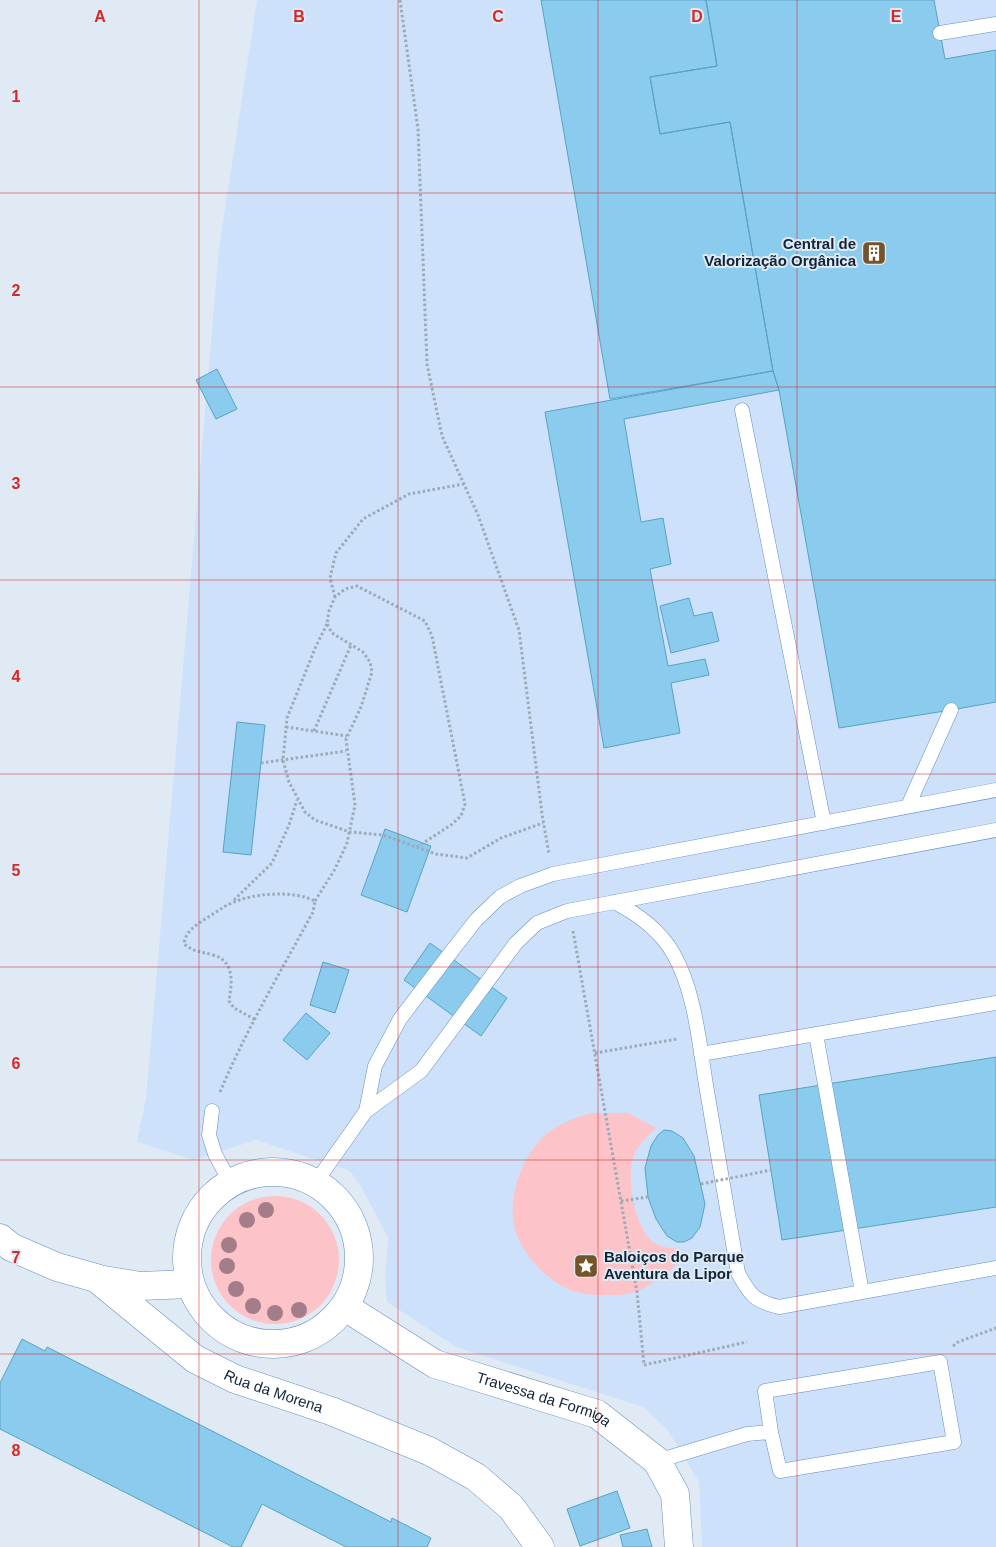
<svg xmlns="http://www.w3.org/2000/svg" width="996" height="1547" font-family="Arial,sans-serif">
  <rect width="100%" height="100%" fill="#e0eaf5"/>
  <path fill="#cde2fa" d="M257 0H996V1547H702L699 1482 667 1429 643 1407 456 1347 387 1302 385 1279 388 1237 360 1185 350 1171 256 1140 194 1160 137 1142 146 1098 219 248Z"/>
  <path fill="#fcc3c9" d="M592 1113H628L656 1128C649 1135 641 1142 636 1151 624 1171 634 1227 653 1242 661 1248 671 1248 682 1249 680 1254 679 1260 676 1264 670 1274 656 1281 646 1287 632 1295 618 1296 602 1295 592 1295 578 1294 568 1289 548 1280 527 1259 518 1238 508 1216 513 1185 524 1164 529 1155 534 1146 541 1139 555 1125 573 1118 592 1113Z
    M211 1260a64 64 0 1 1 128 0a64 64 0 1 1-128 0Z"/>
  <path fill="#8bccee" stroke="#58a1c5" d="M541 0H706L717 66 650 77 660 134 730 122 773 371 610 399Z
    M706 0H934L945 59 996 50V702L951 710 839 728 779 390 773 371 730 122 660 134 650 77 717 66Z
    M217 369 237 409 216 419 196 380Z
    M773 371 779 390 624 419 641 522 663 518 671 564 650 569 668 666 705 659 709 675 671 683 680 733 604 748 545 412Z
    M689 598 694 616 712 612 719 641 671 653 660 606Z
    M237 722 265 725 251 855 223 852Z
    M385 829 431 846 407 912 361 895Z
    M430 943 507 998 481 1036 404 980Z
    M323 962 349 970 335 1013 310 1005Z
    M306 1013 330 1033 307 1060 283 1040Z
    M996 1057V1207L782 1240 759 1095Z
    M664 1130 672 1131 683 1138 694 1156 705 1204 700 1227 692 1238 684 1242H677L667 1236 656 1219 648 1197 645 1168 651 1146 658 1135Z
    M22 1339 45 1351 47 1347 391 1522 392 1518 431 1538 427 1547H346L262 1504 241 1547H233L0 1429V1383Z
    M617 1491 630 1528 580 1546 567 1509Z
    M647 1529 652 1547H623L620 1535Z"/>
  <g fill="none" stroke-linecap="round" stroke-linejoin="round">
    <defs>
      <path id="service" d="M940 33 996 24
        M742 410 824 823
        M908 806 951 710
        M614 902C638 914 659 929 673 953 695 991 699 1042 706 1085 717 1148 727 1210 738 1273 750 1295 754 1301 779 1307L996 1268
        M816 1034 862 1292
        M701 1054 996 1003
        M212 1111 209 1135 215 1154 230 1182
        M366 1111 375 1066 400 1019 448 956 476 920 500 897 520 886 553 874 996 790
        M316 1182 366 1111 421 1071 516 943 537 923 567 911 996 830
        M657 1461 747 1434 771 1432 780 1471 954 1442 940 1362 765 1391 771 1432"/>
      <g id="minor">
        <circle cx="273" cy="1258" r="86"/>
        <path id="s1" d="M0 1238 11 1247 57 1267 96 1278 195 1359 235 1379 331 1411 429 1451 476 1477 511 1507 540 1547"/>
        <path d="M98 1279 140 1286 190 1284"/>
        <path id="s2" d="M345 1307 435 1364 597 1414 657 1461 675 1494 679 1547"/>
      </g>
    </defs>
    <use href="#service" stroke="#628fc2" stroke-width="15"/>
    <use href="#minor" stroke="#628fc2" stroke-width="29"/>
    <path stroke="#9ca9b7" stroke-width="3" stroke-dasharray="2.5 2.5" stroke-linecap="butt" d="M400 0 418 129 427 364 442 436 478 515 519 630 542 814 549 854
      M335 597 330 578 336 553 363 519 409 494 464 484
      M327 624 316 646 287 718 283 760 289 782 305 812 315 820 350 832 383 835 436 854 467 858 501 838 543 823
      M286 727 347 736
      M314 731 351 645
      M261 763 346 751
      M234 900 272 863 289 825 297 800
      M315 901 335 869 347 843 355 805 346 739 361 707 372 672 370 662 363 652 332 633 327 624 329 611 335 597 345 589 357 586 425 621 432 636 465 804 461 816 451 825 417 847
      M573 931 637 1292 644 1365 747 1342
      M595 1053 677 1039
      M220 1092C246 1030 281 971 313 912L315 901C294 890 253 893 232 903 222 907 214 914 205 919 195 926 185 932 184 944 196 953 200 951 213 955 235 961 232 982 229 1001L234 1008 256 1020
      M621 1201 648 1197
      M953 1346 958 1342 996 1328"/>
    <use href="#service" stroke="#fff" stroke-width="14"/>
    <use href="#minor" stroke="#fff" stroke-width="28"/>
    <path stroke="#9ca9b7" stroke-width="3" stroke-dasharray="2.5 2.5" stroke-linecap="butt" d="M701 1184 771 1170"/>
  </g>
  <g fill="#a47d8a">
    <circle cx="266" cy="1210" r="8"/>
    <circle cx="247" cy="1220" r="8"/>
    <circle cx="229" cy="1245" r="8"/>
    <circle cx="227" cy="1266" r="8"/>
    <circle cx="236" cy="1289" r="8"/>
    <circle cx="253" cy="1306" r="8"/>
    <circle cx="299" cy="1310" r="8"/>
    <circle cx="275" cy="1313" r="8"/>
  </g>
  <path fill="none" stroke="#d62828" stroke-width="1" stroke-opacity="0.55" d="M199 0V1547M398 0V1547M598 0V1547M797 0V1547M0 193H996M0 387H996M0 580H996M0 774H996M0 967H996M0 1160H996M0 1354H996"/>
  <defs>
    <symbol id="building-square" viewBox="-11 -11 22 22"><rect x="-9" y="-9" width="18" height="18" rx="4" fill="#74542a" stroke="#e0eaf5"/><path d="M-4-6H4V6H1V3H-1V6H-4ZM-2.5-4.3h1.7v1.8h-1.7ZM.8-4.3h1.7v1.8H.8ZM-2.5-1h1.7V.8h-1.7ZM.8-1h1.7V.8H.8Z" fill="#fff"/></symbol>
    <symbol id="sight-square" viewBox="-11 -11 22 22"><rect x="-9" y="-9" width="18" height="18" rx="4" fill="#74542a" stroke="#e0eaf5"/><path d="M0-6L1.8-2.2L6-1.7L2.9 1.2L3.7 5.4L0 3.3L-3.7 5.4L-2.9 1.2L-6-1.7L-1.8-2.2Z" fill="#fff"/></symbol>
  </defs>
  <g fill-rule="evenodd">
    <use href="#building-square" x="860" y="239" width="28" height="28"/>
    <use href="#sight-square" x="572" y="1252" width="28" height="28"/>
  </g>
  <g text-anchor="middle" stroke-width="4" stroke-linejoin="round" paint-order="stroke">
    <g font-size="15" font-weight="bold" fill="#122438" stroke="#e0eaf5" text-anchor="end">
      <text x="856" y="249">Central de<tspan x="856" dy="17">Valorização Orgânica</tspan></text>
      <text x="604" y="1262" text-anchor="start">Baloiços do Parque<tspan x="604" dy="17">Aventura da Lipor</tspan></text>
    </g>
    <g font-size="15" fill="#122438" stroke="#e0eaf5">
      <text dy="5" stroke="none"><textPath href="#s1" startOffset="318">Rua da Morena</textPath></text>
      <text dy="5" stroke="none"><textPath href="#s2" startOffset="221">Travessa da Formiga</textPath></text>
    </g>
  </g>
  <g font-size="16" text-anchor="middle" font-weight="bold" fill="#d62828" stroke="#e0eaf5" stroke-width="4" stroke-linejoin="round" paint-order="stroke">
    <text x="100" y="22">A</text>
    <text x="299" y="22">B</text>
    <text x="498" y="22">C</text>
    <text x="697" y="22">D</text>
    <text x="896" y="22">E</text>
    <text x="16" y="102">1</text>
    <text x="16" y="296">2</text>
    <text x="16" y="489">3</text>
    <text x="16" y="682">4</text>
    <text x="16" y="876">5</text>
    <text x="16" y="1069">6</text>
    <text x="16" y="1263">7</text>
    <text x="16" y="1456">8</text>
  </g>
</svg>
